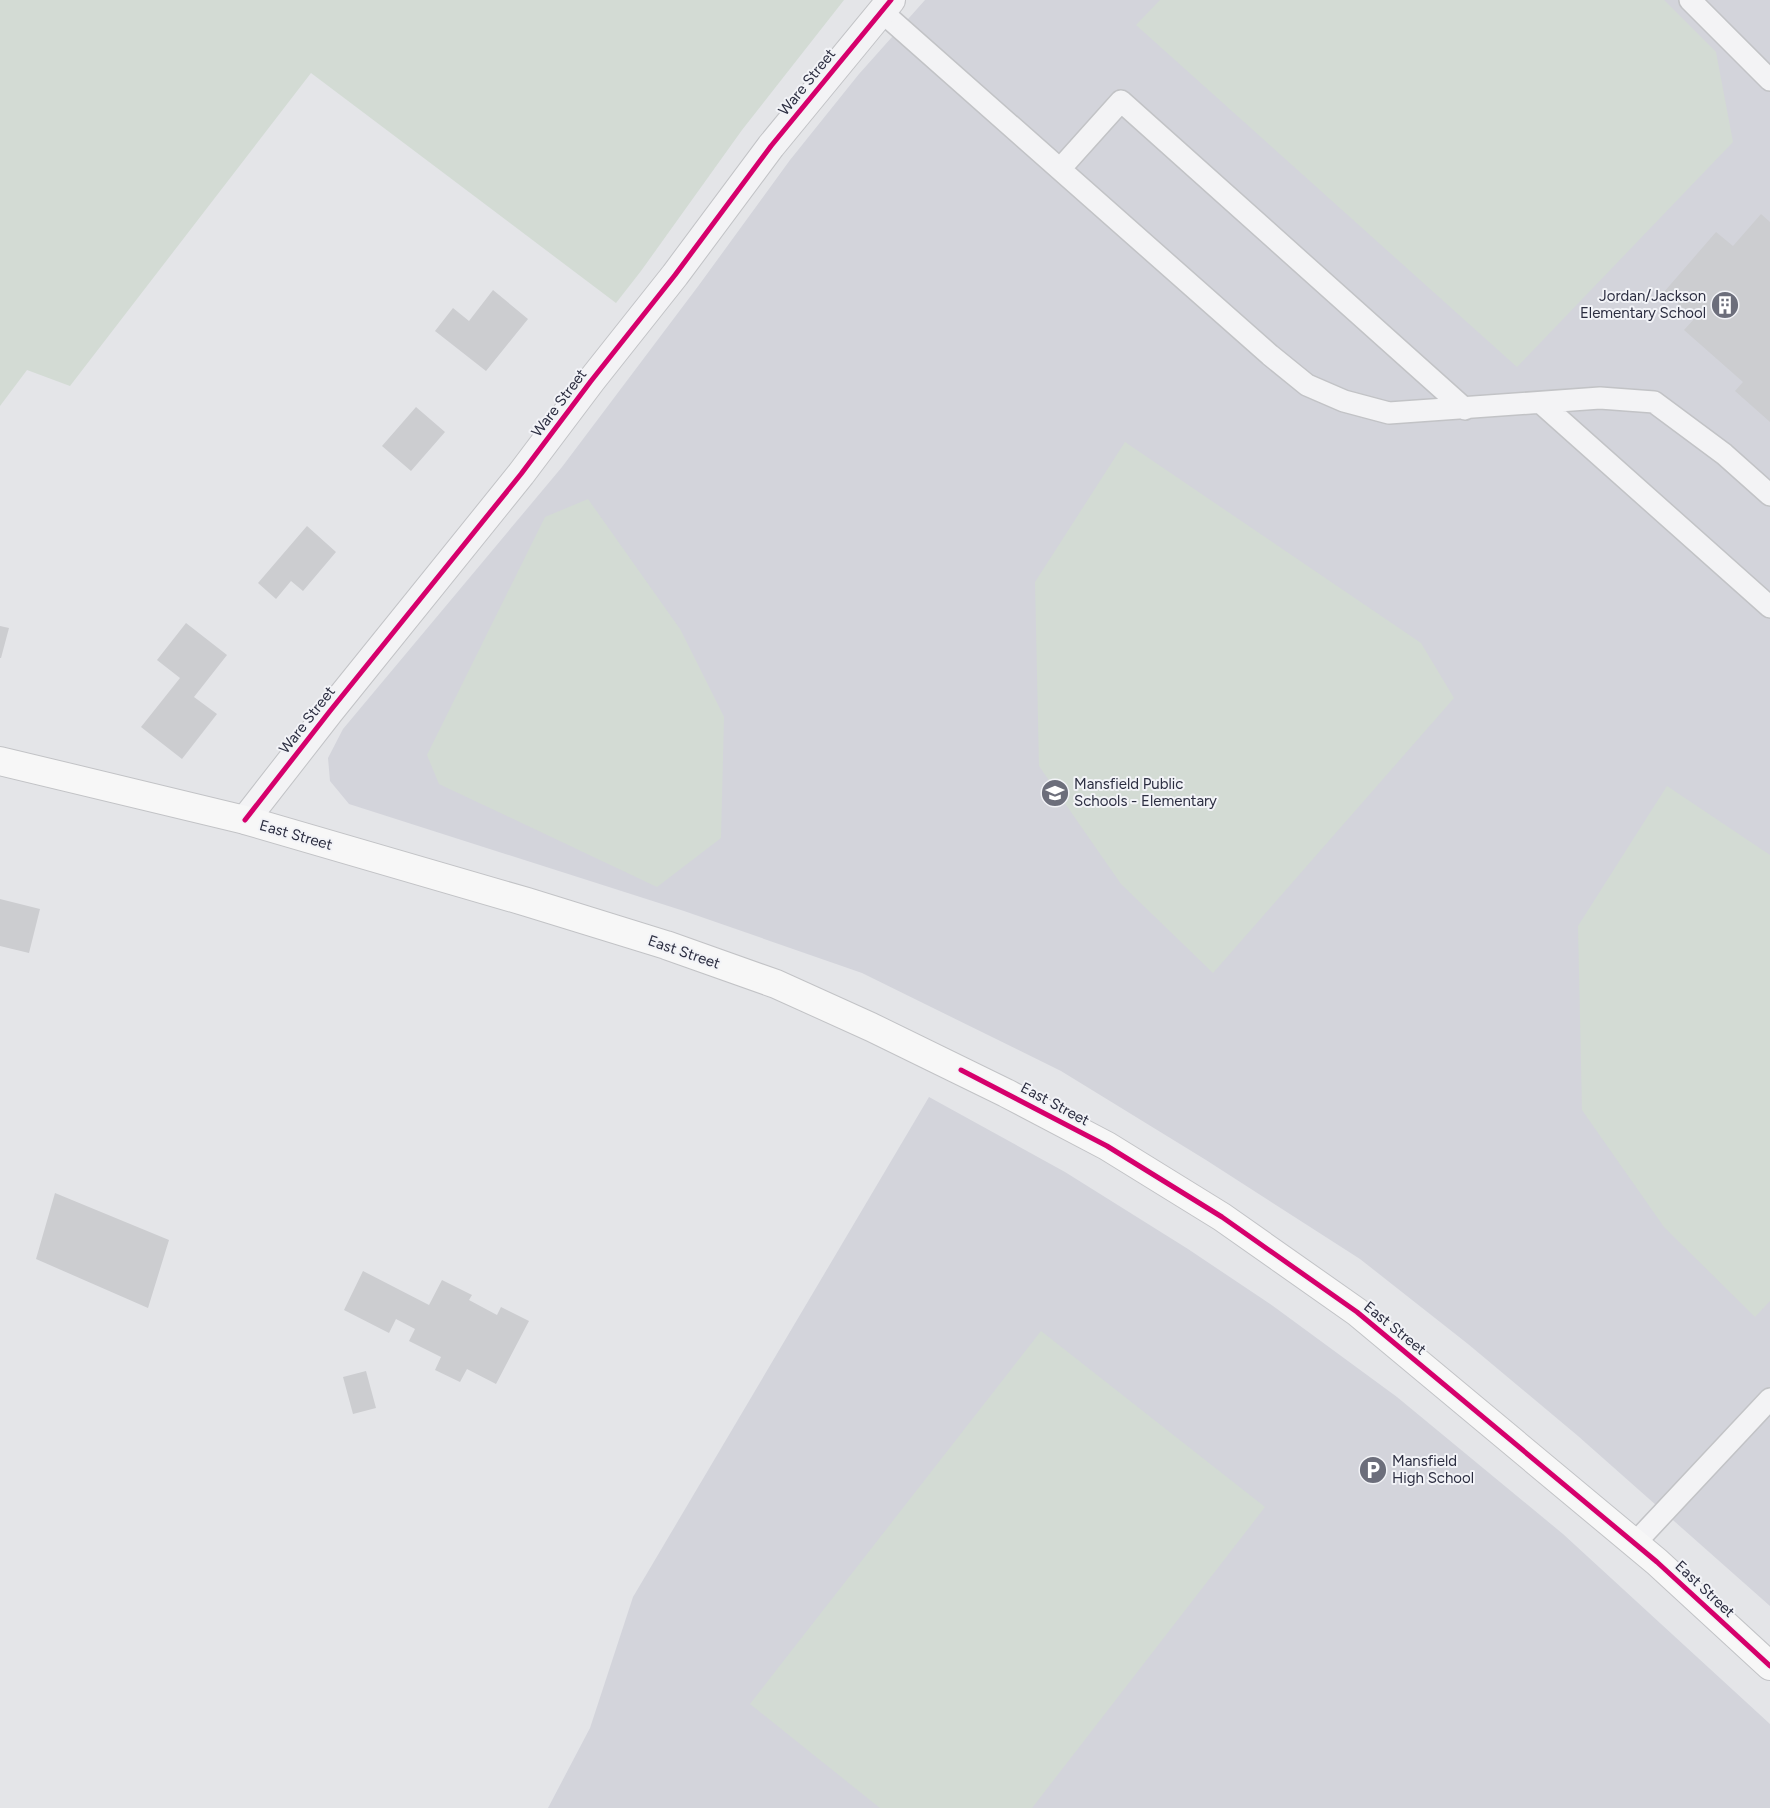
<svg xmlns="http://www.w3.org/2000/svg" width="1770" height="1808" font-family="Figtree,sans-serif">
  <rect width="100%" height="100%" fill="#e4e5e8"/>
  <path fill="#d3d4db" d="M925 0H1770V1606L1578 1436 1468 1344 1360 1259 1206 1160 1061 1071 862 973 684 911 349 804 330 781 328 758 343 729 562 467 699 285 790 160 859 74Z
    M929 1097 1065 1172 1188 1249 1273 1306 1397 1397 1563 1534 1770 1724V1808H548L590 1728 633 1597Z"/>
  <path fill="#d3dbd4" d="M0 0H844L742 130 641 271 616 303 311 73 70 386 27 370 0 406Z
    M1160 0H1664L1716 52 1733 142 1517 367 1136 25Z
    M1125 442 1421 643 1454 698 1213 973 1121 884 1039 766 1035 582Z
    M588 499 680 629 724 717 721 838 657 887 439 784 427 755 545 517Z
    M1667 786 1770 855V1301L1755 1317 1664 1227 1582 1110 1578 926Z
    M1041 1331 1265 1507 1032 1808H880L750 1704Z"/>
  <path fill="#cccdd0" d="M1761 214 1770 222V422L1735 391 1743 382 1684 330 1695 318 1664 292 1716 232 1733 246Z
    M493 290 528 319 486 371 435 331 453 308 469 321Z
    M416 407 445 432 411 471 382 446Z
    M307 526 336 552 303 591 291 581 276 599 258 583Z
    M186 623 227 655 194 697 217 714 182 759 141 727 180 678 157 660Z
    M0 626 9 628 1 658H0Z
    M0 899 40 909 29 953 0 946Z
    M55 1193 169 1240 148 1308 36 1259Z
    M363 1271 429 1305 442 1280 472 1295 469 1300 497 1315 501 1307 529 1321 496 1384 467 1369 460 1382 435 1370 441 1357 409 1341 415 1329 396 1319 389 1333 344 1310Z
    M366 1371 376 1408 353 1414 343 1377Z"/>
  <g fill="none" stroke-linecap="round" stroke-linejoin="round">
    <defs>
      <path id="lane" d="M1690 0 1770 80
        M881 11 1270 355 1307 385 1344 401 1389 413 1600 398 1654 402 1724 454 1770 495
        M1060 169 1121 101 1465 409
        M1541 403 1770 607
        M1635 1543 1770 1399"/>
      <path id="street" d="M245 820 330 711 521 474 591 381 675 275 771 146 891 0"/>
      <path id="secondary" d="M0 761 245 820 527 902 666 945 776 984 871 1027 1006 1093 1107 1146 1222 1217 1357 1312 1657 1562 1770 1666"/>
    </defs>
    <use href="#lane" stroke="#c2c3c6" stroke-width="24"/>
    <use href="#street" stroke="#c2c3c6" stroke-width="30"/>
    <use href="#secondary" stroke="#c2c3c6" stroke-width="30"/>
    <use href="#lane" stroke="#f3f3f5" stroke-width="21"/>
    <use href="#street" stroke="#f3f3f5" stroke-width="28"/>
    <use href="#secondary" stroke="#f7f7f7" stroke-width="28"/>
    <defs>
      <path id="cycleway" d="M245 820 330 711 521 474 591 381 675 275 771 146 891 0
        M961 1070 1107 1146 1222 1217 1357 1312 1657 1562 1770 1666"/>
    </defs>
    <use href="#cycleway" stroke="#f2f3f7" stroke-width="8"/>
    <use href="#cycleway" stroke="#d6006c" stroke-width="5"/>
  </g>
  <defs>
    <symbol id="building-disc" viewBox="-11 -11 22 22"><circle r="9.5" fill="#6c6e7b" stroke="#f2f3f7"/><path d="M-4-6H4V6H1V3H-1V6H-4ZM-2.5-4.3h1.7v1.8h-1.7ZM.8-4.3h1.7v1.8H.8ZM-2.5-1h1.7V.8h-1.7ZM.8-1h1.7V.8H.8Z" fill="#fff"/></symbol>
    <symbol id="school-disc" viewBox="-11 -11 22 22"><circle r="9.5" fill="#6c6e7b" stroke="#f2f3f7"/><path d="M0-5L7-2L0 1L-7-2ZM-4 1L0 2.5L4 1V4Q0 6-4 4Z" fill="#fff"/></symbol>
    <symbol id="parking-disc" viewBox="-11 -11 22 22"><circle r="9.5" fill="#6c6e7b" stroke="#f2f3f7"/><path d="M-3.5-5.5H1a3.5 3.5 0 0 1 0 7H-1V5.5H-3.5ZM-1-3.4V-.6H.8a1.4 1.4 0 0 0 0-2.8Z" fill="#fff"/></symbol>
  </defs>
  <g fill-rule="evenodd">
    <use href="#building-disc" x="1709" y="289" width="32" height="32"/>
    <use href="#school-disc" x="1039" y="777" width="32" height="32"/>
    <use href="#parking-disc" x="1357" y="1454" width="32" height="32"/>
  </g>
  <g text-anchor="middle" stroke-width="4" stroke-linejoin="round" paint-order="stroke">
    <g font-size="15" fill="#2c2e41" stroke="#f2f3f7">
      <text transform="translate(807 82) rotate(-51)" y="5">Ware Street</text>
      <text transform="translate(559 403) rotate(-53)" y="5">Ware Street</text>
      <text transform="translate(307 720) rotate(-52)" y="5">Ware Street</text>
      <text transform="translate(296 835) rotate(16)" y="5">East Street</text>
      <text transform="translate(684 952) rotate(19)" y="5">East Street</text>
      <text transform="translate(1055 1104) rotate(28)" y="5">East Street</text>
      <text transform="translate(1395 1328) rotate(39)" y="5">East Street</text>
      <text transform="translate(1705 1589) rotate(43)" y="5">East Street</text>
    </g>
    <g font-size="15" fill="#2c2e41" stroke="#f2f3f7" text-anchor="start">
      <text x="1706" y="301" text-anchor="end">Jordan/Jackson<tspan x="1706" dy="17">Elementary School</tspan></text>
      <text x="1074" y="789">Mansfield Public<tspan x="1074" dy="17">Schools - Elementary</tspan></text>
      <text x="1392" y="1466">Mansfield<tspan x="1392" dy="17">High School</tspan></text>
    </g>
  </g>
</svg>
